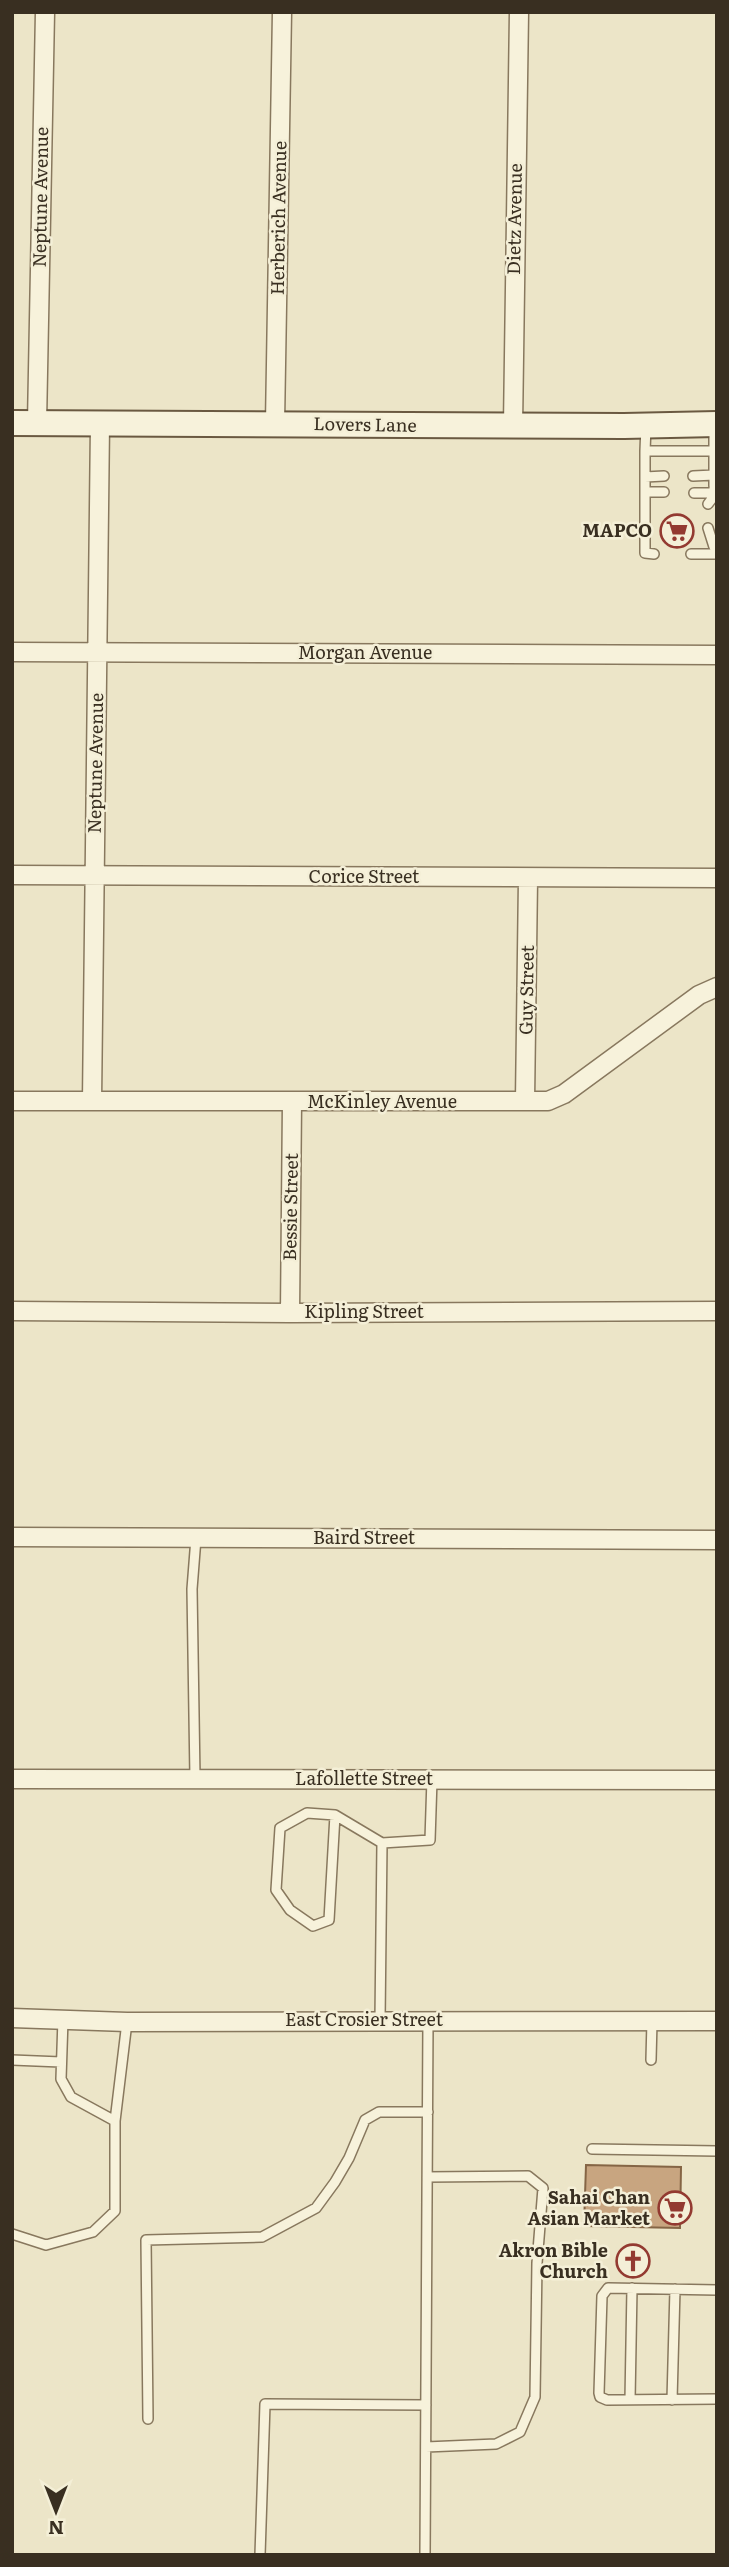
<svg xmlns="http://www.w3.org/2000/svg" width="729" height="2567" font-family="Literata,serif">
  <rect width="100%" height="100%" fill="#ece5c8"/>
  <path fill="#c8a580" stroke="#856545" stroke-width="2" d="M586 2165 681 2167 680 2228 584 2226Z"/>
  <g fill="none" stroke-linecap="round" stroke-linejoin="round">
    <defs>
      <path id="lane" d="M646 426 645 451H714V425
        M645 451V553L654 554
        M714 451V486H717
        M693 476 714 475
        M645 477 664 476
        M645 492H664
        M694 493H714
        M708 504 714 496V488
        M708 528 714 547 717 539
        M691 554H717
        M195 1778 192 1589 196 1538
        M335 1815 329 1920 313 1926 290 1910 276 1890 280 1828 307 1813 335 1815 382 1843
        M380 2020 382 1843 430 1840 432 1779
        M12 2060 61 2062
        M651 2060 652 2021
        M115 2121 127 2022
        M592 2149 717 2151
        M12 2234 46 2245 93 2232 115 2211V2121L71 2097 61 2079 63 2019
        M717 2290 608 2288 602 2296 599 2393 600 2397 607 2400 717 2399
        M630 2400 632 2288
        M672 2400 675 2289
        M148 2419 146 2240 262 2237 316 2208 335 2182 349 2158 365 2120 379 2112H428
        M426 2447 496 2444 520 2432 535 2397 537 2263 543 2188 528 2176 427 2177
        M260 2555 265 2404 426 2405
        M425 2555 428 2021"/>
      <path id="street" d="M37 423 45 12
        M275 423 282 12
        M513 426 519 12
        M12 652 717 655
        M12 875 717 878
        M12 1101H548L564 1094 699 995 717 987
        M92 1101 100 424
        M525 1101 528 879
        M12 1311 290 1313 717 1311
        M290 1313 292 1102
        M12 1537 717 1540
        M12 1779 717 1780
        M12 2018 127 2022 717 2021"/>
      <path id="secondary" d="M12 423 624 426 717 424"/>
    </defs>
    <use href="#lane" stroke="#88785e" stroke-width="12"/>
    <use href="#street" stroke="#88785e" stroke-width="21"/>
    <use href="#secondary" stroke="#6a5941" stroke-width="28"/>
    <use href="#lane" stroke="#f7f2db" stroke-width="9"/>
    <use href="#street" stroke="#f7f2db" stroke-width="18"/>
    <use href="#secondary" stroke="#f7f2db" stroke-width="24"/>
  </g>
  <defs>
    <symbol id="supermarket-ring" viewBox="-11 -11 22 22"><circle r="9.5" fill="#f4efd7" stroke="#933a31" stroke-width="1.5"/><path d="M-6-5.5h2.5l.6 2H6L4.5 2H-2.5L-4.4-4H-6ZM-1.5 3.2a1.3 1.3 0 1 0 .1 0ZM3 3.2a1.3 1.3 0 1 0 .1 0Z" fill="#933a31"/></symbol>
    <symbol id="church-ring" viewBox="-11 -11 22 22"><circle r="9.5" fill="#f4efd7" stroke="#933a31" stroke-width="1.5"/><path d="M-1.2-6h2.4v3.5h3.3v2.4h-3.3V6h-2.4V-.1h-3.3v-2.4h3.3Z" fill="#933a31"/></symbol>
  </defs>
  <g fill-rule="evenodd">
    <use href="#supermarket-ring" x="658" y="512" width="38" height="38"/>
    <use href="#supermarket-ring" x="656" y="2189" width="38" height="38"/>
    <use href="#church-ring" x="614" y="2242" width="38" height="38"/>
  </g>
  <g text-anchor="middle" stroke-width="5" stroke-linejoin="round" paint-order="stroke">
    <g font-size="18" fill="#392f21" stroke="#f4efd7">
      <text transform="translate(41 197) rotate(-89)" y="6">Neptune Avenue</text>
      <text transform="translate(279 218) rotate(-89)" y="6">Herberich Avenue</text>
      <text transform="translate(515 219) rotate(-89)" y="6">Dietz Avenue</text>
      <text transform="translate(365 425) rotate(1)" y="6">Lovers Lane</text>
      <text x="365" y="659">Morgan Avenue</text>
      <text transform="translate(96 763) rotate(-89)" y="6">Neptune Avenue</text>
      <text x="364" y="883">Corice Street</text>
      <text transform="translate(527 990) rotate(-89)" y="6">Guy Street</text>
      <text x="382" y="1108">McKinley Avenue</text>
      <text transform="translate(291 1207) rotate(-89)" y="6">Bessie Street</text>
      <text x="364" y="1318">Kipling Street</text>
      <text x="364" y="1544">Baird Street</text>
      <text x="364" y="1785">Lafollette Street</text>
      <text x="364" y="2026">East Crosier Street</text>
    </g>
    <g font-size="18" font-weight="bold" fill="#392f21" stroke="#f4efd7" text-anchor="end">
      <text x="652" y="537">MAPCO</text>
      <text x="650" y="2204">Sahai Chan<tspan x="650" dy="21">Asian Market</tspan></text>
      <text x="608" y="2257">Akron Bible<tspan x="608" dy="21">Church</tspan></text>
    </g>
  </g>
  <rect width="729" height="2567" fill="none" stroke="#392f21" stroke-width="28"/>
  <g transform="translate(56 2511) rotate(180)" stroke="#f4efd7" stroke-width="5" paint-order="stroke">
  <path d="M0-5L12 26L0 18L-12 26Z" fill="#392f21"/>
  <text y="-10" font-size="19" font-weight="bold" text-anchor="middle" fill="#392f21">N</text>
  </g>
</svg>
